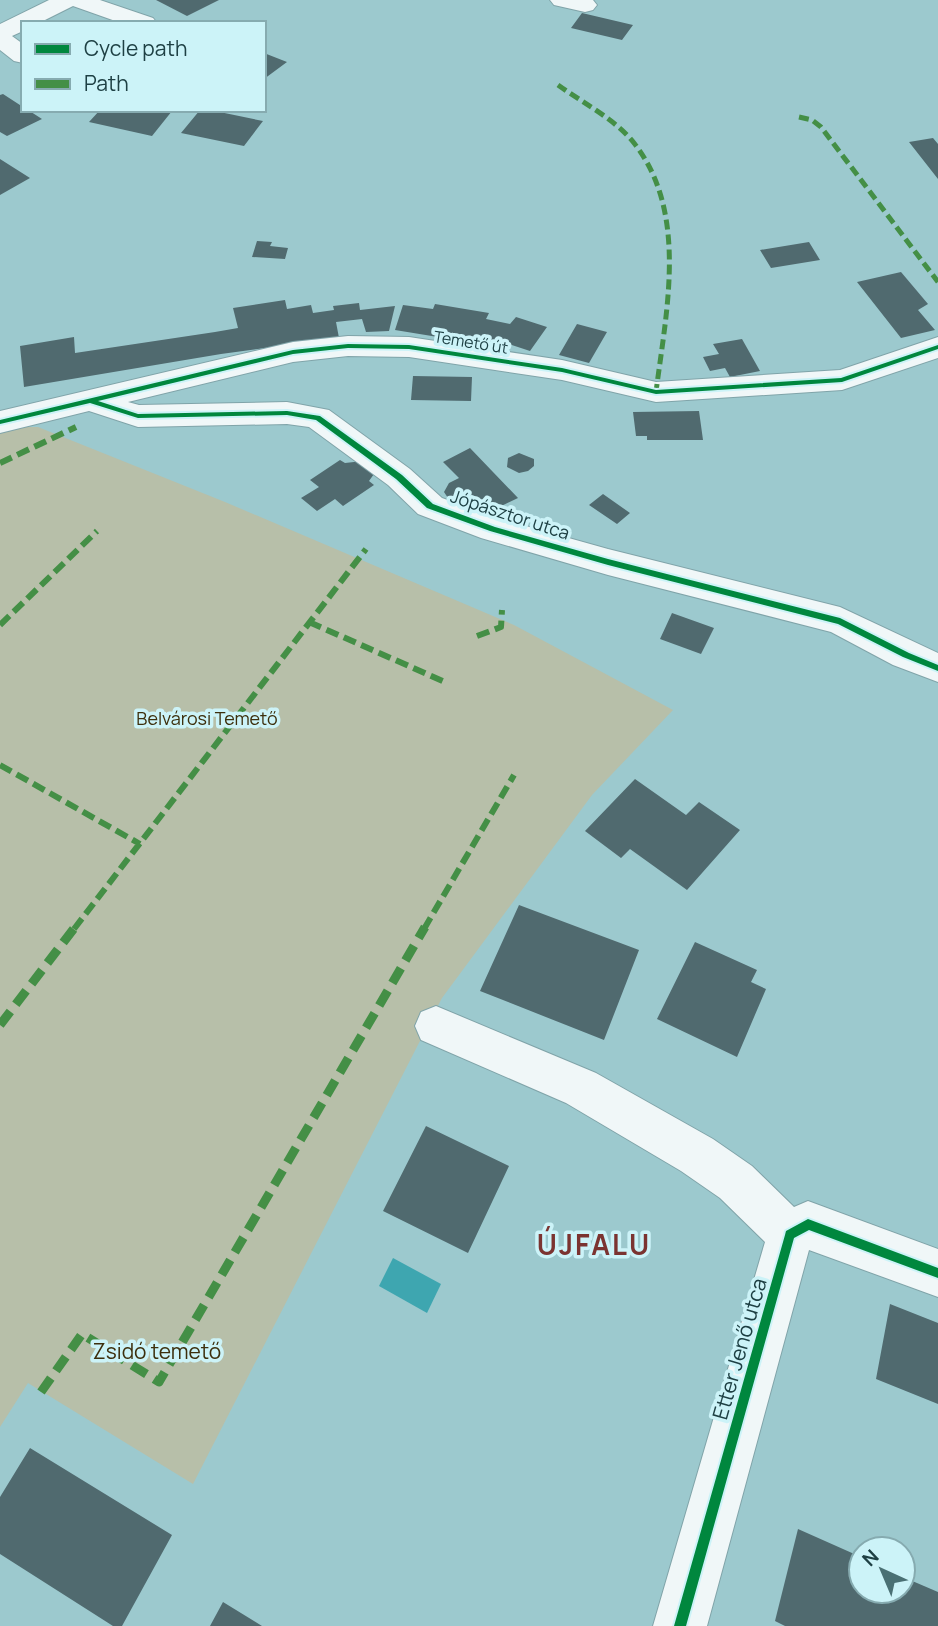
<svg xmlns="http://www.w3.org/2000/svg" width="938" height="1626" font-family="Manrope,sans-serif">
  <rect width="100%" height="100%" fill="#9cc9ce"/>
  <path fill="#b7bfa9" d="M15 427H38L225 502 514 625 673 710 592 795 442 998 193 1484 28 1383 0 1427V431Z"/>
  <path fill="#3ea6b0" d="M393 1258 441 1284 427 1313 379 1286Z"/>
  <path fill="#506a6f" d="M156 0H219L187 16Z
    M582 13 633 25 622 40 571 28Z
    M264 53 287 62 264 79Z
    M3 94 23 107V110H28L42 119 7 136 0 132V95Z
    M100 110H167L172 111 152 136 89 122Z
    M200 110H210L263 121 244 146 181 133Z
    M933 138 938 144V179L909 142Z
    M0 159 30 178 0 195Z
    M257 241 272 242 270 246 288 248 285 259 252 257Z
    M809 242 820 260 771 268 760 250Z
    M901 272 928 304 918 310 935 330 901 338 857 282Z
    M285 300 287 309 311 305 313 313 334 310 333 306 359 303 360 310 395 306 389 331 366 332 362 319 336 322 339 338 221 354 24 387 20 346 74 337 75 353 215 332 238 328 233 308Z
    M435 304 489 313 486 319 510 324 516 317 547 327 530 351 497 340 493 346 395 330 403 305 433 309Z
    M577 324 607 332 589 363 559 355Z
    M742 339 760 371 730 377 725 368 710 371 703 357 719 354 713 344Z
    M413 376 472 377 471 401 411 400Z
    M699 411 703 440H647V436H636L633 412Z
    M470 448 518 498 491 511 481 501 472 506H459L450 501 444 492 449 483 459 478 443 462Z
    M519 453 534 459V466L528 471 519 473 507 467 508 458Z
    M340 460 345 463 363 461 374 474 369 481 374 485 343 506 335 499 317 511 301 498 319 487 310 480Z
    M603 494 630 513 617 524 589 505Z
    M672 613 714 628 701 654 660 639Z
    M635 779 686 815 699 802 740 830 687 890 630 849 621 858 585 831Z
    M519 905 639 950 604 1040 480 991Z
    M695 942 757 970 751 982 766 989 737 1057 657 1019Z
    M426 1126 509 1166 468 1253 383 1211Z
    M890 1304 938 1323V1404L876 1379Z
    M30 1448 172 1535 122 1626H113L0 1554V1497Z
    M798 1529 861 1557V1591H903V1577L938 1592V1626H785L775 1621Z
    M223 1602 262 1626H210Z"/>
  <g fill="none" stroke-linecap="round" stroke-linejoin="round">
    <defs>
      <path id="minor" d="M49 0H100L153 18 157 23H121L73 6 39 23H23V31L12 36 23 44V63L14 61 0 50V24Z
        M550 0H593L597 5 593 10 585 12 554 5Z
        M348 336 409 337 562 360 656 382 840 370 938 337V358L842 390 656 402 562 380 409 357 348 356 293 362 128 402 139 405 287 402 329 410 410 469 442 498 501 519 608 549 840 607 938 653V682L893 665 831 632 608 575 481 538 418 514 388 485 309 427 287 424 138 427 89 411 0 433V411L293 342Z
        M436 1006 596 1073 713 1139 752 1166 794 1207 808 1201 938 1249V1297L809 1250 707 1626H653L765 1242 720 1198 681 1171 566 1103 421 1040 415 1026 421 1012Z"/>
    </defs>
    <use href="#minor" stroke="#80a4a9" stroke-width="2"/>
    <use href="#minor" fill="#f0f7f8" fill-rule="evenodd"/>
    <path stroke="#448f46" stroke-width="5" stroke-dasharray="10 5" stroke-linecap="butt" d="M558 85C583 103 615 119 634 143 689 213 666 312 656 392
      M799 117 812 120 821 127 938 282"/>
    <path stroke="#448f46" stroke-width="6" stroke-dasharray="13 6" stroke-linecap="butt" d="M0 463 76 427
      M309 622 445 682
      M0 625 97 531
      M477 636 501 627 502 610
      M0 765 140 844
      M74 929 366 549
      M424 929 514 775"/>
    <path stroke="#448f46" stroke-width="9" stroke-dasharray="17 9" stroke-linecap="butt" d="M0 1025 75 927
      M41 1392 82 1334 159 1382 425 927"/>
    <defs>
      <path id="cycleway" d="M348 344 409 345 562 368 656 390 841 378 938 345V349L842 382 656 394 562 372 409 349 348 348 293 354 98 401 138 414 287 411 320 416 402 475 433 504 495 527 608 559 840 618 909 653 938 665V671L903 657 838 624 608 565 490 531 427 508 396 479 316 420 287 415 138 418 90 403 0 424V420L293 350Z
        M808 1219 938 1268V1278L809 1230 794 1238 686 1626H674L785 1235 786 1231Z"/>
    </defs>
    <use href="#cycleway" stroke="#ccf3f8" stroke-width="4"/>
    <use href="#cycleway" fill="#00873e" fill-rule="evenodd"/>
  </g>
  <g text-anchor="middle" stroke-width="7" stroke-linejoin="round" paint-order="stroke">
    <g font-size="16" fill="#1e4044" stroke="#ccf3f8">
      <text transform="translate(471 342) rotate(9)" y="6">Temető út</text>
    </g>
    <g font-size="18" fill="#1e4044" stroke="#ccf3f8">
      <text transform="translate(510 515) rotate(18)" y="6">Jópásztor utca</text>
    </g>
    <g font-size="18" fill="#3d2f0d" stroke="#ccf3f8">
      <text x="207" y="725">Belvárosi Temető</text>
    </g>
    <g font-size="21" fill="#1e4044" stroke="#ccf3f8">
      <text transform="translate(740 1349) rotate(-74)" y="7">Etter Jenő utca</text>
    </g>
    <g font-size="21" fill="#3d2f0d" stroke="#ccf3f8">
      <text x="157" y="1359">Zsidó temető</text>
    </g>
    <g font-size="28" font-weight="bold" letter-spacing="2" fill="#7b3431" stroke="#ccf3f8">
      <text x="594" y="1255">ÚJFALU</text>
    </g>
  </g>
  <rect x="21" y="21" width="245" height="91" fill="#ccf3f8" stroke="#86abb0" stroke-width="2"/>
  <rect x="35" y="44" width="35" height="10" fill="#00873e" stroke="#86abb0" stroke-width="2"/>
  <text x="84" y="56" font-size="21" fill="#1e4044">Cycle path</text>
  <rect x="35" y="79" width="35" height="10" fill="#448f46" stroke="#86abb0" stroke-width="2"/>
  <text x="84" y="91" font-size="21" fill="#1e4044">Path</text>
  <g transform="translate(882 1570) rotate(316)"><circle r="33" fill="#ccf3f8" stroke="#86abb0" stroke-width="2"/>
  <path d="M0-5L12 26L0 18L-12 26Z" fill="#4a7074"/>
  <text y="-10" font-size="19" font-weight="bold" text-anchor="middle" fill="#1e4044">N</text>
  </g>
</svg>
